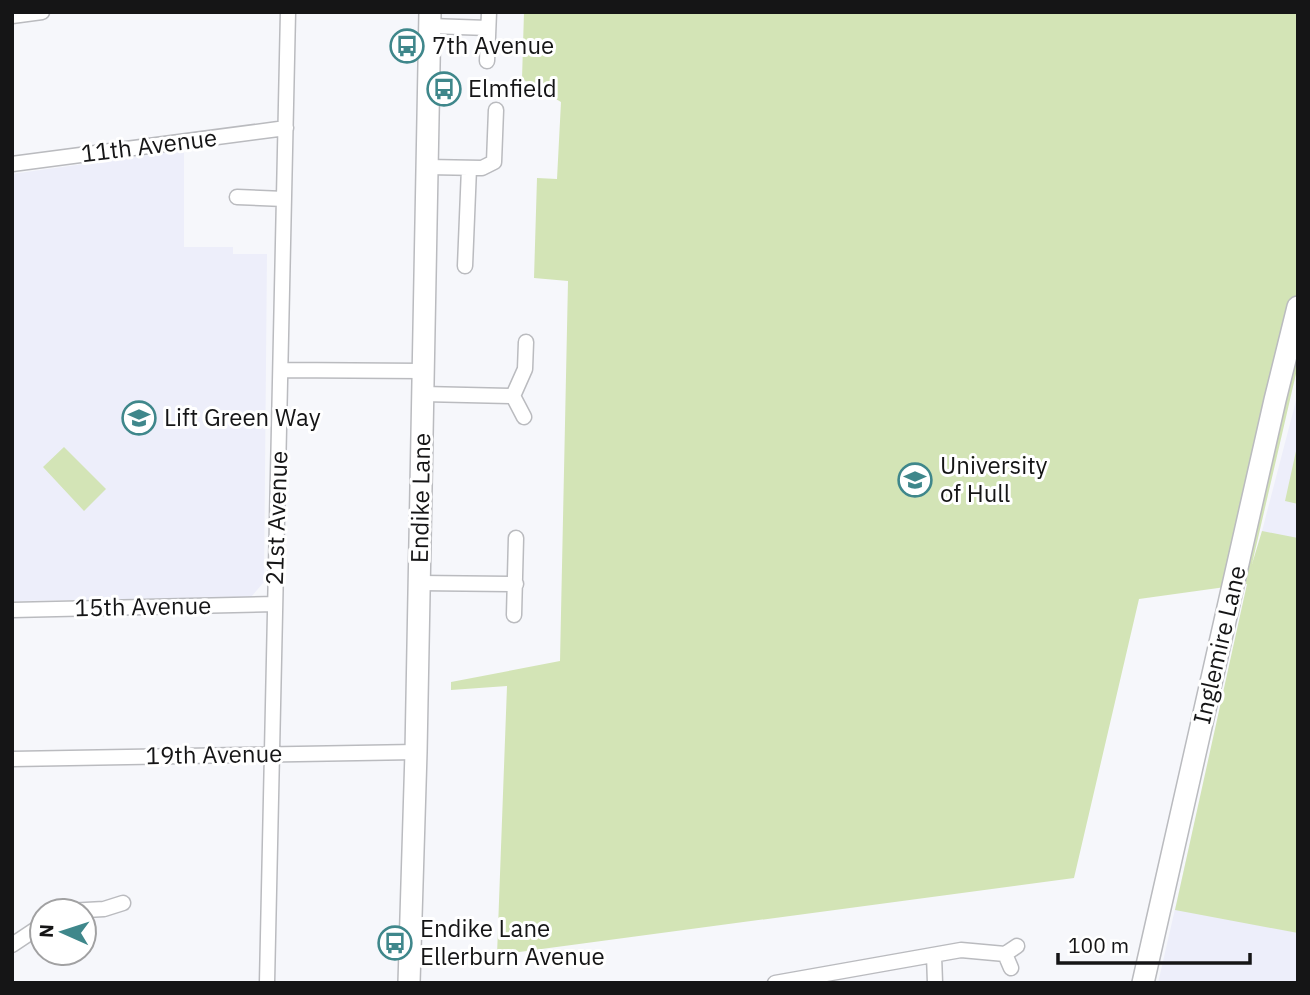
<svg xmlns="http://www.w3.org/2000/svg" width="1310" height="995" font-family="'IBM Plex Sans',sans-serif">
  <rect width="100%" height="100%" fill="#f6f7fb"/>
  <path fill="#edeefa" d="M184 150V247H233V254H267L264 582 251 597 12 601V174Z
    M1298 393V983H1158L1262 531Z"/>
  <path fill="#d3e4b6" d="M524 12H1298V365L1252 564 1262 531 1298 538V933L1175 910 1247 584 1139 599 1074 878 497 955 507 686 451 690V682L560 661 568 281 534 278 537 178 557 179 561 102 522 79Z
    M1298 442V504L1285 501Z
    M64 447 106 489 84 511 43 467Z"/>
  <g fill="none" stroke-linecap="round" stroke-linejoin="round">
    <defs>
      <path id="street" d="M12 16 42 12
        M430 26 488 28
        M487 61 489 12
        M12 164 286 128
        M427 167 482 168 494 162 496 110
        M237 197 284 199
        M465 266 469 168
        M281 370 423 371
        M423 394 513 396
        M524 417 513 396 525 369 526 342
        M419 583 516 584
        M12 610 275 604
        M514 615 516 538
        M12 759 416 752
        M68 911 104 909 123 903
        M12 945 42 925
        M934 955 935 983
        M1011 968 1005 954 1017 946
        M267 983 288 12
        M775 983 961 950 1005 954"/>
      <path id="secondary" d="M409 983 416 752 430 12
        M1143 983 1275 400 1298 307"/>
    </defs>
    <use href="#street" stroke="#babbbf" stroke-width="17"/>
    <use href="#secondary" stroke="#babbbf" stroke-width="24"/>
    <use href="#street" stroke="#fff" stroke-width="14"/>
    <use href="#secondary" stroke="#fff" stroke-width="21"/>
  </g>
  <defs>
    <symbol id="bus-ring" viewBox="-11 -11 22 22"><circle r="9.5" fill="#fff" stroke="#3f878b" stroke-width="1.5"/><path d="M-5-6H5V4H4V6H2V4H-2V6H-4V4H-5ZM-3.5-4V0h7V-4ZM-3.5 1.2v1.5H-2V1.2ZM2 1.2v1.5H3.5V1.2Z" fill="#3f878b"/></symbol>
    <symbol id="school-ring" viewBox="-11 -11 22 22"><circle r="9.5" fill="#fff" stroke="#3f878b" stroke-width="1.5"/><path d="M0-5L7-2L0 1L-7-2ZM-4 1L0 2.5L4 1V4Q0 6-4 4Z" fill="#3f878b"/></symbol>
    <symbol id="university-ring" viewBox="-11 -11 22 22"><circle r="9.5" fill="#fff" stroke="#3f878b" stroke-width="1.5"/><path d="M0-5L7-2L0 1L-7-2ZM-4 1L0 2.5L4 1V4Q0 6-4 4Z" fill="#3f878b"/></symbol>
  </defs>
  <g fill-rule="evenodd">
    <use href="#bus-ring" x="388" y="27" width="38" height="38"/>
    <use href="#bus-ring" x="425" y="70" width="38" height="38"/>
    <use href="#school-ring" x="120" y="399" width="38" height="38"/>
    <use href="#university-ring" x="896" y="461" width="38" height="38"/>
    <use href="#bus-ring" x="376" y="924" width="38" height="38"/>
  </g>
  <g text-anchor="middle" stroke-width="6" stroke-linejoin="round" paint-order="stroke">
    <g font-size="24" fill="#151516" stroke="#fff" text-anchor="start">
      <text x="432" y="54">7th Avenue</text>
      <text x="468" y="97">Elmfield</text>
      <text x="164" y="426">Lift Green Way</text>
      <text x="940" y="474">University<tspan x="940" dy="28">of Hull</tspan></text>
      <text x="420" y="937">Endike Lane<tspan x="420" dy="28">Ellerburn Avenue</tspan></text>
    </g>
    <g font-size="24" fill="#151516" stroke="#fff">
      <text transform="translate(149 146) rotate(-7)" y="8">11th Avenue</text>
      <text transform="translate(421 498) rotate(-89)" y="8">Endike Lane</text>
      <text transform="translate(277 518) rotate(-88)" y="8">21st Avenue</text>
      <text transform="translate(143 607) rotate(-1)" y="8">15th Avenue</text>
      <text transform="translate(1220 645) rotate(-77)" y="8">Inglemire Lane</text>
      <text transform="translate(214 755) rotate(-1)" y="8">19th Avenue</text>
    </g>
  </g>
  <rect width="1310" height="995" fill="none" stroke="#151516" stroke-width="28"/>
  <g transform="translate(63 932) rotate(273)"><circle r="33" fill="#ffffff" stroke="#a1a1a2" stroke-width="2"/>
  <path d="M0-5L12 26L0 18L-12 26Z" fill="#3f878b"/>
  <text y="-10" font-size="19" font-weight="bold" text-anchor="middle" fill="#151516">N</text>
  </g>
  <path d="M1058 953v10h192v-10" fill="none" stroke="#151516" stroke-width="3.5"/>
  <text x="1068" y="953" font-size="21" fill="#151516" stroke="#ffffff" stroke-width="5" paint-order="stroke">100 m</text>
</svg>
